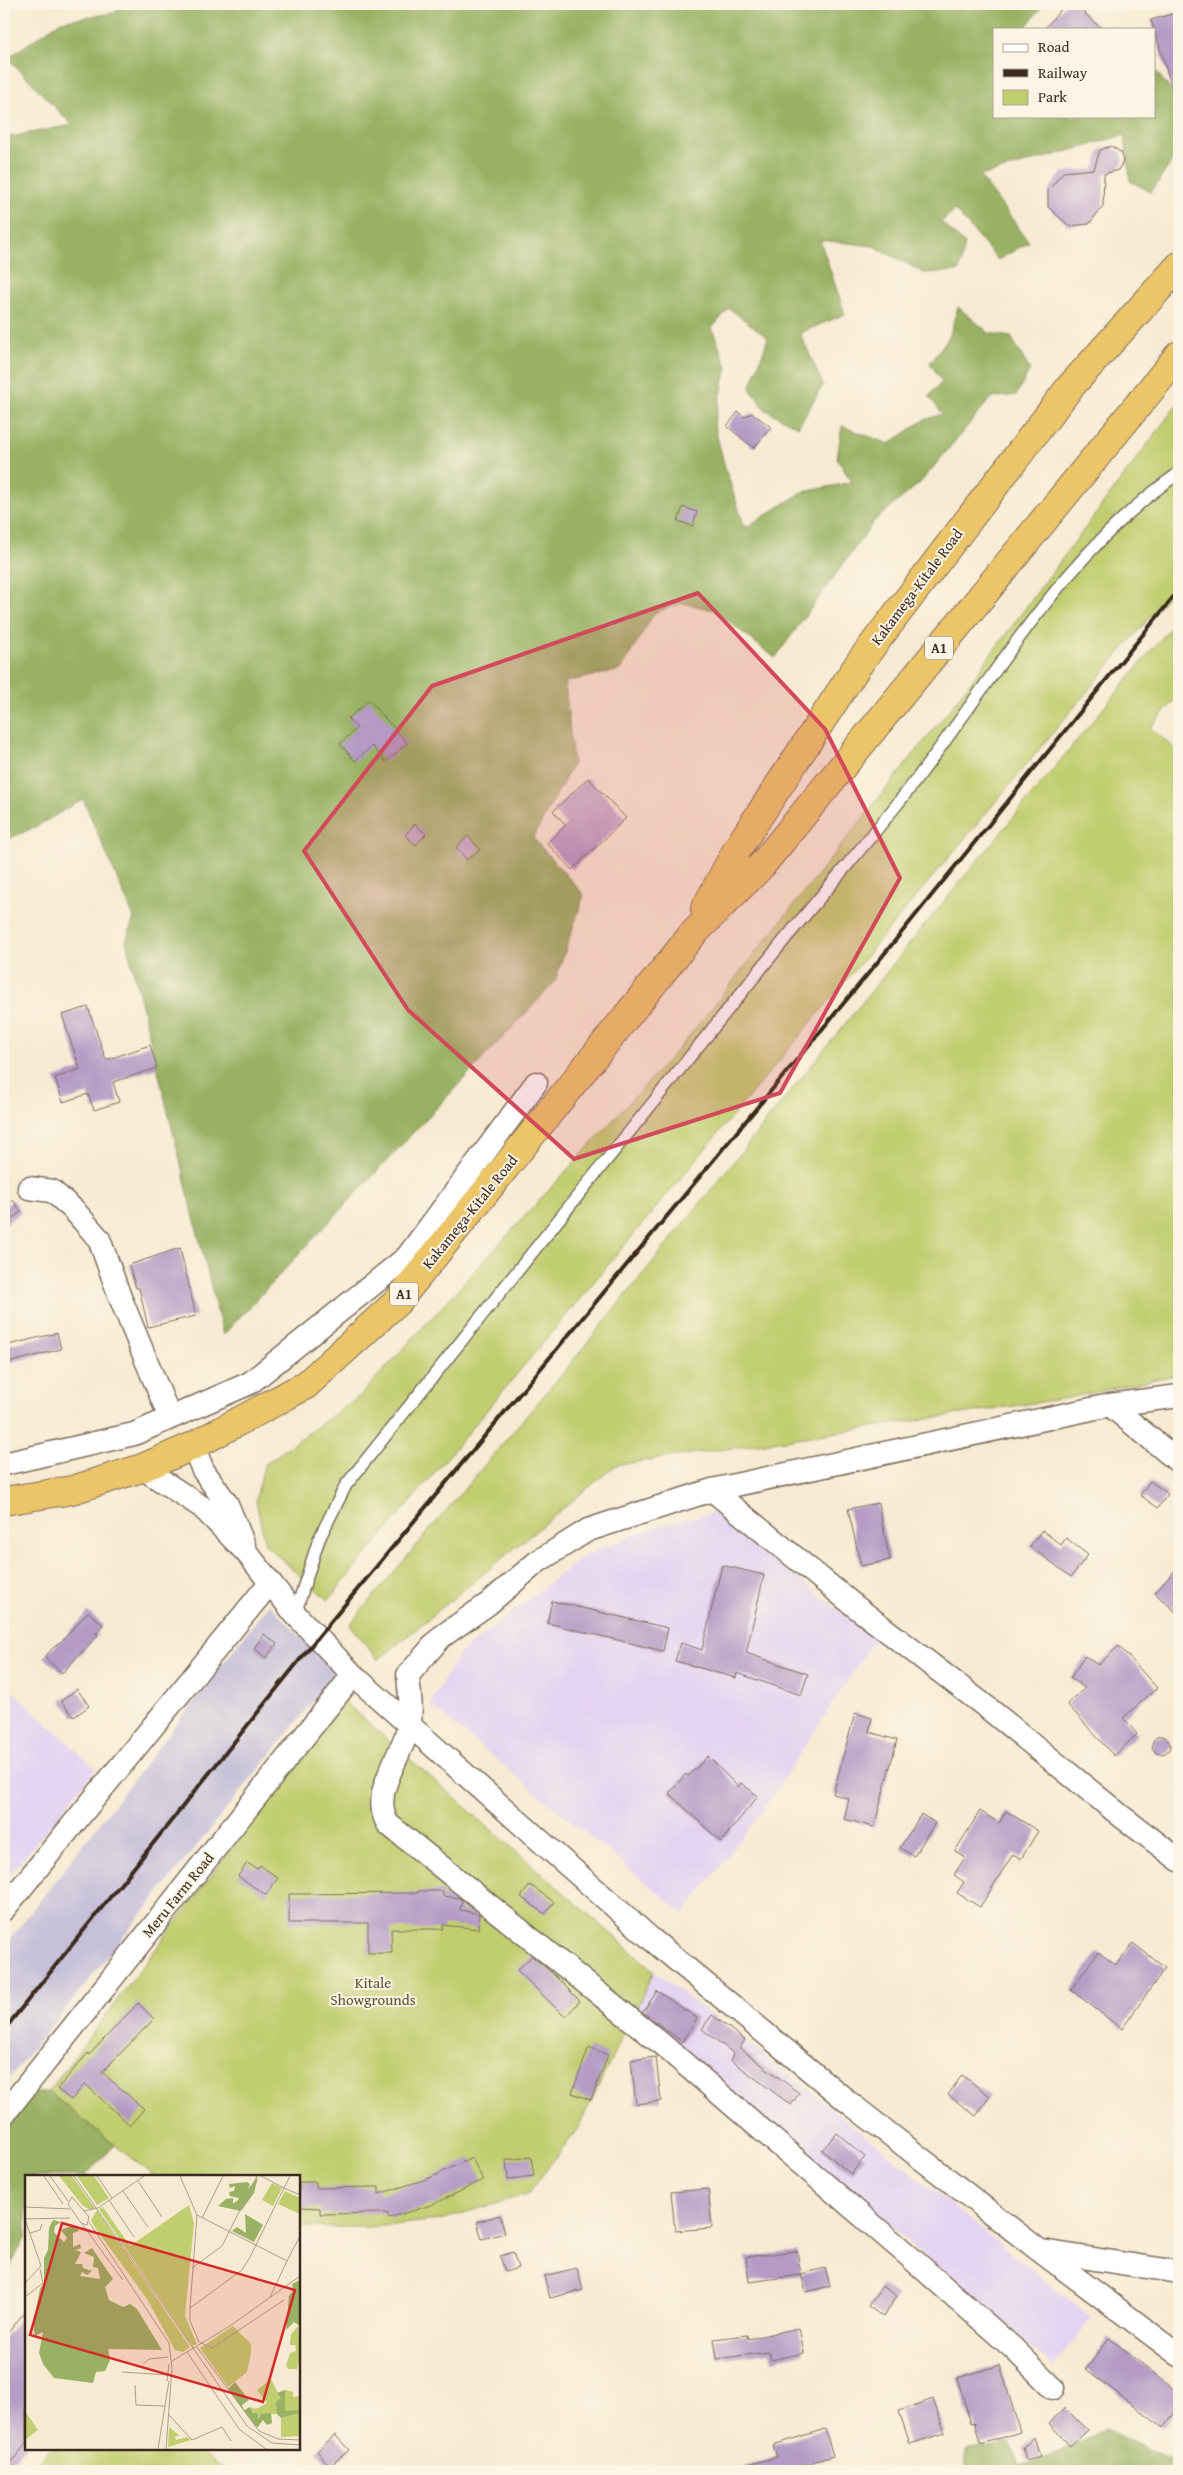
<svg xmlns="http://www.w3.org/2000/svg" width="1183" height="2475" font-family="'Gentium Book Plus',serif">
  <rect width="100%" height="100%" fill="#fcf5e5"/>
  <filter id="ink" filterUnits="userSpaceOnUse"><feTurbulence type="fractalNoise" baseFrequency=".02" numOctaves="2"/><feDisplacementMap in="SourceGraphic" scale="10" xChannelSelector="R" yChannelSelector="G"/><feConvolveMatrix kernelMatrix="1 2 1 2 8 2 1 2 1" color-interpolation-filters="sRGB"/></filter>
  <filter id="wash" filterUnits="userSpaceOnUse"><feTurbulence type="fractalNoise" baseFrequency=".0096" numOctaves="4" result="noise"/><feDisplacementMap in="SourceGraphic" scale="20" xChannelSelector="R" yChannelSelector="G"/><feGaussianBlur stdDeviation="1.12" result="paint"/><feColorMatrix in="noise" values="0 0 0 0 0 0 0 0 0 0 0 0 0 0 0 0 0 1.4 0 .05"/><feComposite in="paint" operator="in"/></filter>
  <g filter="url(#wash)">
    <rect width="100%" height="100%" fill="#f7ead2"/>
    <path fill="#e4d3f1" d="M715 1512 875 1639 765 1807 684 1914 430 1705 459 1654 585 1555 658 1526Z
      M4 1683 96 1769 4 1882Z
      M654 1971 811 2092 1092 2318 1053 2367 895 2230 634 2012Z"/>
    <path fill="#c6c0d9" d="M269 1604 336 1673 4 2085V1947Z"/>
    <path fill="#c1ce6f" stroke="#7e7c46" d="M1179 402V582L328 1600 265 1545 256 1500 264 1465 360 1396 683 1044 957 700Z
      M1179 617V695L1150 728 1179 752V1374L1068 1398 616 1465 378 1660 350 1624 572 1362 937 910Z
      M343 1701 654 1971 578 2128 528 2194 440 2220 373 2227H299V2176H154L48 2092Z
      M50 2449H196L226 2471H33Z"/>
    <path fill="#98b162" stroke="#6a6e40" d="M123 4H1044L1024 29H994V116H1154V69L1179 100V151L1151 192 1130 181 1125 135 980 176 1029 242 998 260 955 210 941 222 965 244 959 271 924 273 874 246 820 240 845 314 800 333 823 385 798 427 766 410 750 389 768 338 729 308 712 328 727 367 714 424 725 468 745 528 803 492 852 482 837 459 842 426 889 444 924 420 942 414 929 396 942 382 930 363 949 337 958 307 989 333 1011 337 1030 370 1016 395 991 398 920 483 875 520 775 658 714 610 682 603 654 613 621 670 565 682 573 764 533 838 584 895 554 983 223 1335 126 941 134 918 83 799 37 826 4 841V138L72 125 8 58 61 21 115 13Z
      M48 2092 115 2145 85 2176H26V2236L4 2279V2128L32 2094Z
      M1105 2429 1167 2458H1179V2471H966V2451L1009 2442 1019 2465 1050 2456Z"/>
    <g id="blocks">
      <path fill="#b49ac5" d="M1066 4H1074L1102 29H1044Z
        M1179 12V101H1176L1151 20Z
        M1111 146 1122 153 1123 162 1118 170 1104 174 1103 206 1089 224 1069 226 1048 207V191L1063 172 1094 169 1100 150Z
        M738 412 744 417 752 413 771 427 754 448 727 426Z
        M683 507 697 512 693 526 678 521Z
        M369 700 407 743 386 762 372 746 355 761 340 744 357 728 348 719Z
        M588 778 626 818 572 870 547 843 566 825 553 811Z
        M415 824 426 834 416 845 405 835Z
        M468 836 480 849 467 860 456 847Z
        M88 1007 106 1060 150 1045 157 1068 113 1082 119 1102 94 1110 88 1094 63 1102 55 1078 80 1069 62 1015Z
        M13 1200 21 1212 4 1225V1208Z
        M180 1248 196 1316 148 1327 139 1288H136L129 1265Z
        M57 1333 61 1349 4 1364V1346Z
        M1150 1481 1168 1494 1158 1508 1140 1495Z
        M878 1503 890 1560 861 1566 848 1509Z
        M1042 1530 1061 1545 1066 1538 1088 1555 1071 1577 1030 1546Z
        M722 1565 764 1575 746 1653 808 1674 801 1695 737 1673 736 1678 675 1661 681 1643 702 1650Z
        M1179 1566V1615L1155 1593Z
        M552 1601 668 1628 663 1651 547 1623Z
        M88 1612 103 1625 96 1633 98 1635 62 1673 44 1657 59 1642 60 1643Z
        M264 1634 277 1644 266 1658 254 1648Z
        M1119 1646 1157 1688 1123 1718 1137 1734 1114 1756 1067 1704 1085 1688 1070 1678 1085 1656 1098 1665Z
        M77 1689 89 1706 74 1717 61 1701Z
        M855 1713 872 1718 869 1732 897 1740 874 1827 844 1819 849 1799 833 1794Z
        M1152 1745a9 9 0 1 1 18 0a9 9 0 1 1-18 0Z
        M708 1756 738 1787 741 1783 758 1796 721 1842 669 1793 686 1774 688 1776Z
        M980 1811 999 1823 1006 1811 1038 1831 1021 1859 1013 1854 980 1907 957 1893 964 1882 954 1875 965 1857 955 1851Z
        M921 1814 935 1823 914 1856 900 1848Z
        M247 1863 257 1869 260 1865 278 1878 266 1895 238 1876Z
        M530 1885 554 1902 545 1914 521 1897Z
        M418 1891H443V1896L459 1898 462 1900 460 1910 479 1914 478 1929 443 1925V1929H391L392 1953H368V1923H289V1894L418 1893Z
        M1133 1943 1165 1968 1122 2029 1071 1990 1098 1952 1116 1965Z
        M532 1956 552 1973 580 2001 565 2017 517 1970Z
        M657 1991 697 2018 682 2042 643 2012Z
        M138 2003 154 2019 102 2072 144 2109 130 2125 85 2084 71 2100 57 2089 88 2053 89 2055Z
        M712 2015 745 2040 740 2048 799 2093 791 2105 731 2060 733 2053 702 2029Z
        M589 2047 608 2055 591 2100 572 2093Z
        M656 2057 661 2101 636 2104 631 2060Z
        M962 2075 990 2096 976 2116 948 2095Z
        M837 2133 865 2157 851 2174 822 2150Z
        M531 2157 534 2176 508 2179 506 2160Z
        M472 2158 483 2180 434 2204 389 2218 387 2213 320 2214V2208L299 2207V2182H316V2188L379 2187V2194L430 2178Z
        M708 2189 712 2228 675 2231 671 2192Z
        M500 2215 505 2233 482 2239 477 2222Z
        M797 2251 801 2275 749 2282 746 2257Z
        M513 2252 518 2268 505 2272 500 2256Z
        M577 2268 583 2290 550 2298 544 2276Z
        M825 2268 830 2286 806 2292 801 2274Z
        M882 2286 897 2296 883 2317 868 2306Z
        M26 2310V2444L4 2471V2338Z
        M799 2328 804 2353 771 2360 769 2352 717 2359 714 2339 747 2335 748 2339Z
        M1109 2338 1179 2393V2407L1163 2428 1086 2369Z
        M1000 2365 1020 2432 981 2444 974 2422 971 2423 957 2378Z
        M933 2399 945 2433 910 2444 899 2411Z
        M1065 2408 1087 2430 1070 2446 1049 2423Z
        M825 2429 833 2456 782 2471H743V2466L777 2457 773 2445Z
        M335 2435 349 2450 330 2466 317 2451Z
        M1034 2437 1040 2456 1026 2460 1023 2448Z"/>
    </g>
  </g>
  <g filter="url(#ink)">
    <use href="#blocks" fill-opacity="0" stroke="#7d6d5d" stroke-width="1"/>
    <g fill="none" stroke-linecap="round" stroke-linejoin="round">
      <defs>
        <path id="lane" d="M295 1614 319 1539 346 1485C488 1308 629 1131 772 955 816 901 863 848 906 793 992 683 1063 553 1179 473"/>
        <path id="street" d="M29 1188 52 1191 73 1209 99 1239 120 1297 170 1418
          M1110 1405 1179 1462
          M193 1446 203 1470 227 1504 244 1545
          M4 1464 134 1434 250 1383 407 1257 536 1083
          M142 1468 202 1507 247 1553 295 1614 353 1675 650 1938 847 2101 1040 2251 1179 2355
          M712 1490 856 1607 989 1709 1121 1816 1179 1860
          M4 1909 269 1584
          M4 2114 353 1675
          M1042 2251 1179 2272
          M1053 2388 1013 2348 910 2257 658 2041 388 1824C369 1793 402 1757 409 1726 413 1710 409 1691 408 1675L441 1637 488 1604 537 1562 588 1530 712 1490 1110 1405 1179 1396"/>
        <path id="highway" d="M705 909 739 846 860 662 1070 387 1179 266
          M4 1501 72 1490 142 1468 193 1446 306 1385 397 1302 692 935 761 866 1179 355"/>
      </defs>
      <use href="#lane" stroke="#7d6d5d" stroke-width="14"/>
      <use href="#street" stroke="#7d6d5d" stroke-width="25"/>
      <use href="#highway" stroke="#7d6d5d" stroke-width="30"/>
      <use href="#lane" stroke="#fff" stroke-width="11"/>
      <use href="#street" stroke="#fff" stroke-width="22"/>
      <use href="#highway" stroke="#ecc569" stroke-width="28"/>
      <path stroke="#3b2a1e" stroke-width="4" d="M4 2030 318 1637 872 969 1179 590"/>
    </g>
  </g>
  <path fill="#d1495b" fill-opacity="0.2" stroke="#d1495b" stroke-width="4" stroke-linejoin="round" d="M698 593 825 729 900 878 780 1093 574 1159 408 1010 304 851 432 686Z"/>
  <g text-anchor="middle" stroke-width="4" stroke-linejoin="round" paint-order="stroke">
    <g fill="#fcf5e5" stroke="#75675a" stroke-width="1">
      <rect x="925" y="636.5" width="28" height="23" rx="4"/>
      <rect x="390" y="1282.5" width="28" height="23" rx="4"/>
    </g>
    <g font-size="14" font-weight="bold" fill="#3b2a1e">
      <text x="939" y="653">A1</text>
      <text x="404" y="1299">A1</text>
    </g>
    <g font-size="15" fill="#3b2a1e" stroke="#fcf5e5">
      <text transform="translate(917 587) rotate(-53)" y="5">Kakamega-Kitale Road</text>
      <text transform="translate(470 1212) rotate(-51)" y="5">Kakamega-Kitale Road</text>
      <text transform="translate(178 1895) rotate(-51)" y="5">Meru Farm Road</text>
    </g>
    <g font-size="15" fill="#5c5332" stroke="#fcf5e5">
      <text x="373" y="1988">Kitale<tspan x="373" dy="17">Showgrounds</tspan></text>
    </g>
  </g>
  <g transform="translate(25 2175)">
    <rect width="275" height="275" fill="#f7ead2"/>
    <path d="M34 1H47L70 33 66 35 58 31ZM52 1H69L84 23 72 30ZM247 8 257 13 248 31 237 25ZM260 16 275 23V39L253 29ZM164 30 169 48 160 141 172 169 167 171 74 34 78 32 105 71ZM72 35 165 172 158 177 150 175 122 124 71 54 66 45ZM208 151 226 169V178L222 197 203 212 175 173ZM273 151 275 182 272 194H264L261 191 265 178 271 176 270 170H265L266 159ZM246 204 256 224 252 239H236L232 244 225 232 231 234 242 228 232 215ZM260 215 268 217V222L275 221V235L260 237ZM0 236 13 255 0 265ZM275 238V261L256 262V243ZM144 252 155 261H150L151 265 162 262 166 265 143 272Z" fill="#c1ce6f"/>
    <path d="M233 2 229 18 216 36 193 31 201 24 208 23V29L213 25 214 23 205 21 204 17 209 16 210 11 205 13 204 9 222 7 225 9 223 14ZM220 39 238 50 229 67 207 56 212 52 221 58ZM28 45 36 47 30 51 29 57 39 67 42 63 36 55 49 50 54 56 48 58V72L55 69 56 73 50 75 56 77 50 89H57L58 93 67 96 62 100 57 97 55 101 75 104 73 93 68 92 69 82 59 78 67 73 88 104 80 112 84 125 98 132 105 129 112 134 137 175 83 174 85 185 80 196 71 197 68 208 29 203 18 189 14 178 18 157 10 161 8 148 15 114 19 108V83L23 75 24 53ZM275 105V151L269 147 261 155 264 121 268 116 267 109ZM210 207 224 225 217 230 219 235 225 232 228 238 233 239V244L236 239 246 238 247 248 242 250 238 245 233 252 230 251 203 214ZM260 215V236L275 235V238L256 243 252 239 251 227 256 223 252 218Z" fill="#98b162"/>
    <path fill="none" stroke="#ac9d8a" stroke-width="1" d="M19 1 38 29M25 1 43 26M49 1 222 251 247 268 275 270M72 1 87 23M155 1 172 40 165 133V146L174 167 187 173 259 125M265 1 259 13 275 20M113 6 137 42M98 16 123 52M47 22 64 42 62 50 56 48 43 29ZM84 25 109 62M0 32 45 34M59 36 73 33 119 1M172 40 262 86 245 122M177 43 198 1M0 44 16 91 0 108M0 44 45 43M64 47 144 168 147 193 141 274M57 49 98 105M5 58 15 55 17 49M262 86 275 61M167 93 197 71 232 1M0 122 18 108 15 94M165 133 217 95 225 82 259 13 236 1M172 172 234 256 253 264 275 265M162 177 214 254 241 274M147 186 205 151 275 101M118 189 124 184 143 182M97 197 143 200M142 206 144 189M110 210 111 230 140 231M143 239 167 265 197 252 206 266M133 274 144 206"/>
    <path fill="#d62828" fill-opacity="0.15" stroke="#d62828" stroke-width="2.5" d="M37 48 270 115 238 227 5 160Z"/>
    <rect width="275" height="275" fill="none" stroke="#3b2a1e" stroke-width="2.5"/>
  </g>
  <rect width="1183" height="2475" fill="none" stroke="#fcf5e5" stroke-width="20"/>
  <rect x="993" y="28" width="162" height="90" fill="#fcf5e5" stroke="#afa495"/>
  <rect x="1003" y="44" width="25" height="8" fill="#ffffff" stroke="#afa495"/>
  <text x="1038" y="52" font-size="15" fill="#3b2a1e">Road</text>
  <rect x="1003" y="69" width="25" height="8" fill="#3b2a1e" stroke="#afa495"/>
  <text x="1038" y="78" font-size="15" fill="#3b2a1e">Railway</text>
  <rect x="1003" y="90" width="25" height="15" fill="#c1ce6f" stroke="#afa495"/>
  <text x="1038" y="102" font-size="15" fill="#3b2a1e">Park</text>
</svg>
